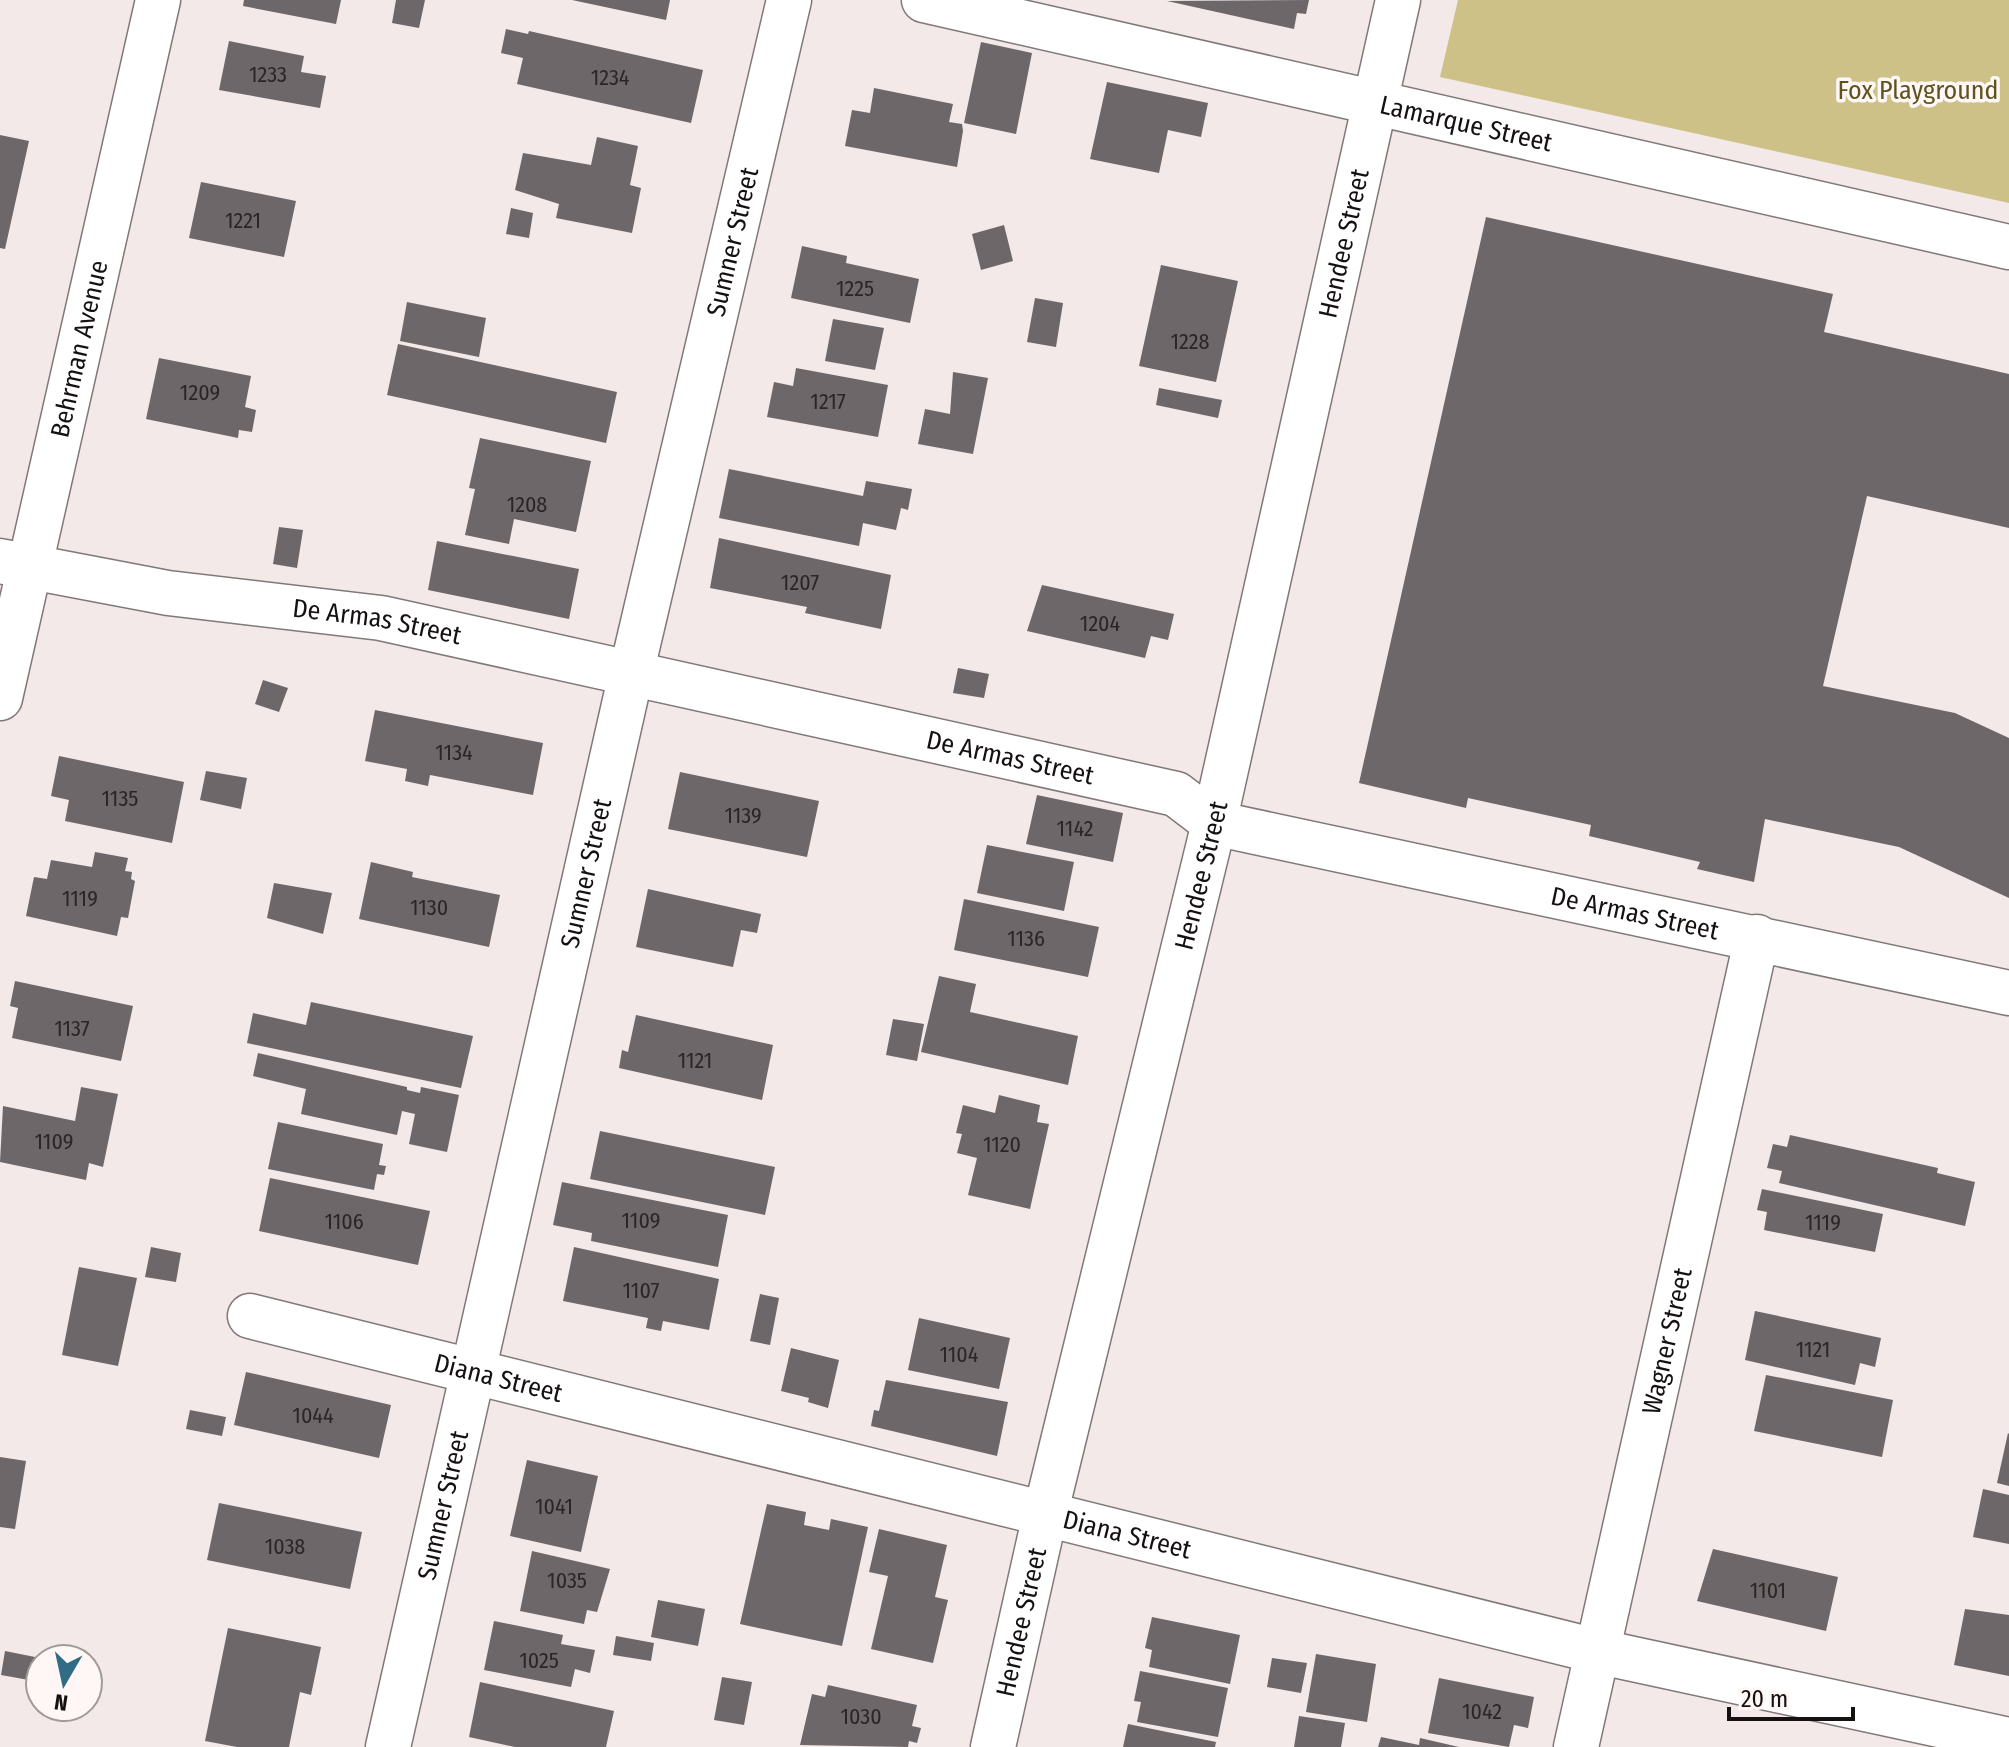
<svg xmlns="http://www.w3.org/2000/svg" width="2009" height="1747" font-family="'Fira Sans Condensed',sans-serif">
  <rect width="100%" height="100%" fill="#f2e9e8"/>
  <path fill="#cec188" d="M1458 0H2009V203L1440 77Z"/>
  <path fill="#6e6769" d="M244 0H341L336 24 243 6Z
    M396 0H425L419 28 392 23Z
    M572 0H670L666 20Z
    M1309 0 1306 14 1297 13 1294 29 1167 1Z
    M506 29 528 34 529 31 703 70 691 123 517 84 523 58 501 53Z
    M229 41 304 56 301 72 326 76 320 108 219 90Z
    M981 42 1032 53 1016 134 964 123Z
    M1107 82 1208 103 1201 137 1168 130 1159 173 1090 159Z
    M874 88 953 104 949 122 962 124 963 131 957 167 845 146 852 110 870 113Z
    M0 135 29 141 5 249 0 248Z
    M597 137 638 146 630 185 641 188 632 233 556 218 559 204 515 190 523 153 591 165Z
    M201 182 296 201 284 257 189 238Z
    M511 208 533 213 529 238 506 234Z
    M1486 217 1833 294 1824 332 2009 374V528L1867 496 1823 686 1955 713 2009 738V898L1899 847 1765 819 1754 882 1697 869 1700 862 1589 836 1591 825 1468 798 1466 808 1359 783Z
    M1004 225 1013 261 981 270 972 234Z
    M802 246 847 256 846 263 919 279 910 323 791 298Z
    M1161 265 1238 281 1216 382 1139 366Z
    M1035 298 1063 303 1056 347 1027 342Z
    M407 302 486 318 479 357 400 341Z
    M833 319 884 328 875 370 825 361Z
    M398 344 617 392 606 443 387 395Z
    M159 358 251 376 245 407 256 410 252 432 239 430 238 438 146 419Z
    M796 368 888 385 878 437 767 417 774 382 793 386Z
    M953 372 988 378 973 454 918 444 925 409 950 414Z
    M1159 388 1222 400 1218 418 1156 405Z
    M480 438 591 461 576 532 514 519 509 544 465 535 475 489 469 488Z
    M729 469 863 496 866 481 912 489 908 510 901 508 896 530 863 523 859 546 719 518Z
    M279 527 303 530 297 568 273 564Z
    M719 538 891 575 881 629 805 613 807 607 710 588Z
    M437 541 579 569 569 619 428 590Z
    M1042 585 1174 614 1168 640 1151 636 1145 658 1027 631Z
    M958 668 989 674 984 698 953 693Z
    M263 680 288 688 279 712 255 704Z
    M375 710 543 743 533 795 430 775 428 786 405 781 407 769 365 761Z
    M59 756 184 782 172 843 65 821 69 800 51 796Z
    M206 771 247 778 241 809 200 800Z
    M680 772 819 801 807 857 668 829Z
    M1037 795 1123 813 1113 862 1026 844Z
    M987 845 1074 862 1064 911 977 893Z
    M95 852 128 858 125 871 132 872 131 879 135 881 128 918 121 917 117 936 26 916 34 877 47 879 51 860 92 867Z
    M371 862 413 872 412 877 500 895 489 947 359 919Z
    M274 883 332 893 323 934 267 918Z
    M648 889 761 914 757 933 741 930 733 967 636 947Z
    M964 899 1099 927 1088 977 954 950Z
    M939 976 976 984 970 1012 1078 1036 1068 1085 921 1052Z
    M15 981 133 1006 121 1061 12 1038 18 1008 10 1006Z
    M311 1002 473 1036 461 1088 247 1043 253 1013 306 1025Z
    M636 1015 773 1045 762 1100 619 1068 622 1050 628 1052Z
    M893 1019 924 1024 917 1061 886 1055Z
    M258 1053 407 1087V1090L420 1093 421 1087 459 1095 447 1152 409 1144 415 1114 402 1111 397 1135 301 1114 306 1089 253 1076Z
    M81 1087 118 1094 103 1167 89 1163 86 1180 0 1162 3 1106 75 1121Z
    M999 1095 1040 1105 1037 1122 1049 1124 1030 1209 968 1195 977 1158 957 1153 962 1134 956 1133 963 1105 995 1113Z
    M278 1122 383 1144 379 1165 386 1166 384 1175 377 1174 374 1190 268 1169Z
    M600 1131 775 1167 765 1215 590 1179Z
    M1790 1135 1938 1168 1937 1173 1975 1182 1965 1226 1779 1183 1782 1171 1767 1168 1773 1144 1787 1147Z
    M270 1178 430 1211 418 1265 259 1231Z
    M562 1182 728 1215 718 1267 591 1241 592 1233 553 1225Z
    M1762 1189 1883 1214 1875 1252 1764 1230 1767 1212 1757 1210Z
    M151 1247 181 1253 176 1282 145 1277Z
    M574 1247 719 1279 709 1330 663 1321 661 1331 646 1328 648 1318 563 1301Z
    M79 1267 137 1278 118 1366 62 1355Z
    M760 1294 779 1298 770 1345 750 1341Z
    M1755 1311 1881 1338 1875 1367 1860 1363 1855 1385 1745 1360Z
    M919 1318 1010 1338 999 1389 908 1370Z
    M791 1348 839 1360 828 1408 808 1402 809 1398 781 1391Z
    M246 1372 391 1405 379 1458 234 1425Z
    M1766 1375 1893 1400 1882 1457 1754 1431Z
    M886 1380 1008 1402 997 1456 871 1426 874 1410 879 1411Z
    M190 1410 226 1417 222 1436 186 1429Z
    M2008 1433 2009 1434V1486L1997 1483Z
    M0 1457 26 1461 15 1529 0 1527Z
    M527 1460 598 1476 581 1552 510 1536Z
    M1983 1489 2009 1495V1544L1973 1537Z
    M219 1503 362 1532 350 1589 207 1560Z
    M767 1504 806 1512 804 1525 829 1530 831 1519 868 1527 842 1646 740 1624Z
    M879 1529 947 1545 935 1597 948 1600 933 1663 871 1649 888 1576 869 1572Z
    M1713 1549 1838 1577 1826 1631 1697 1601Z
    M532 1551 610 1569 597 1612 587 1610 584 1624 520 1611Z
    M658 1600 705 1609 698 1646 651 1637Z
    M1965 1609 2009 1615V1676L1954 1665Z
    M1152 1617 1240 1635 1230 1684 1149 1667 1152 1650 1145 1648Z
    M494 1621 563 1635 561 1644 595 1650 590 1673 575 1669 571 1687 484 1670Z
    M228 1628 321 1647 311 1695 300 1692 289 1747H237L205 1741Z
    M616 1636 654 1643 651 1661 613 1655Z
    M5 1651 40 1658V1682L1 1675Z
    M1316 1654 1376 1664 1367 1722 1306 1712Z
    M1272 1658 1307 1663 1301 1693 1267 1687Z
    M1140 1671 1228 1688 1218 1737 1137 1722 1141 1702 1134 1701Z
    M722 1677 752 1682 744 1725 714 1720Z
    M1439 1678 1534 1697 1528 1728 1514 1725 1509 1747 1428 1733Z
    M480 1682 614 1711 606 1747H515L469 1737Z
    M828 1685 917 1705 912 1726 921 1728 917 1743 909 1741 908 1747 800 1745 812 1694 825 1697Z
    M1299 1716 1345 1723 1341 1747H1294Z
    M1128 1724 1216 1742 1215 1747H1123Z
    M1381 1737 1419 1745 1420 1738 1459 1747H1378Z"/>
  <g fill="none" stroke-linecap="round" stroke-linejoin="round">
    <defs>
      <g id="minor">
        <path id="s1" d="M924 0 2009 247"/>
        <path id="s2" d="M0 561 168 593 381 618 1176 794 1214 823 2009 993"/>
        <path id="s3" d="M0 698 158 0"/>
        <path id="s4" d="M250 1316 1596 1651 2009 1740"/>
        <path id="s5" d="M388 1747 631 674 789 0"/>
        <path id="s6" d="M993 1747 1045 1515 1214 823 1398 0"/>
        <path id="s7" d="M1576 1747 1757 937"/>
      </g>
    </defs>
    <use href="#minor" stroke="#817978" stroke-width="47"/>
    <use href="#minor" stroke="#fff" stroke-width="44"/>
  </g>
  <g text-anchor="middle" stroke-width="7" stroke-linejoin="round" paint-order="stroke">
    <g font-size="22" fill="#2a2626">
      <text x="268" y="82">1233</text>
      <text x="610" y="85">1234</text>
      <text x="243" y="228">1221</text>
      <text x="855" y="296">1225</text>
      <text x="1190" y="349">1228</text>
      <text x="200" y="400">1209</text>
      <text x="828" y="409">1217</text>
      <text x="527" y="512">1208</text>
      <text x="800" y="590">1207</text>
      <text x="1100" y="631">1204</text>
      <text x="454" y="760">1134</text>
      <text x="120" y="806">1135</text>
      <text x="743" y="823">1139</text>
      <text x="1075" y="836">1142</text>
      <text x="80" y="906">1119</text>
      <text x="429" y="915">1130</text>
      <text x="1026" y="946">1136</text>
      <text x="72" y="1036">1137</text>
      <text x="695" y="1068">1121</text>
      <text x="54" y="1149">1109</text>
      <text x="1002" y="1152">1120</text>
      <text x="641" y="1228">1109</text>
      <text x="344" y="1229">1106</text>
      <text x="1823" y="1230">1119</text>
      <text x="641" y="1298">1107</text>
      <text x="1813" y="1357">1121</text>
      <text x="959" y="1362">1104</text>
      <text x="313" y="1423">1044</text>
      <text x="554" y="1514">1041</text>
      <text x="285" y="1554">1038</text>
      <text x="567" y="1588">1035</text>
      <text x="1768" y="1598">1101</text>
      <text x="539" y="1668">1025</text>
      <text x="1482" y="1719">1042</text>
      <text x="861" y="1724">1030</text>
    </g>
    <g font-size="26" fill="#5e521e" stroke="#fef7f6">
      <text x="1918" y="99">Fox Playground</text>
    </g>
    <g font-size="26" fill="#141110" stroke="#fef7f6">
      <text dy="9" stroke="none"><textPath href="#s1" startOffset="556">Lamarque Street</textPath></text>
      <text dy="9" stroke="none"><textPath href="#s5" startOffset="1544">Sumner Street</textPath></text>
      <text dy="9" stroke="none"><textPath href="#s6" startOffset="1544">Hendee Street</textPath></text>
      <text dy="9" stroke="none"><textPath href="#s3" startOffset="358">Behrman Avenue</textPath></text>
      <text dy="9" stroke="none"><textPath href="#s2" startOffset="382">De Armas Street</textPath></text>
      <text dy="9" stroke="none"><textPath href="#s2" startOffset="1030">De Armas Street</textPath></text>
      <text dy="9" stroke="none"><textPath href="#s5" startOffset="896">Sumner Street</textPath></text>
      <text dy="9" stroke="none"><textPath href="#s6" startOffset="896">Hendee Street</textPath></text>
      <text dy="9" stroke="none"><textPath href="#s2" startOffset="1678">De Armas Street</textPath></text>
      <text dy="9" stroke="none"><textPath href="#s7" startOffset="416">Wagner Street</textPath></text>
      <text dy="9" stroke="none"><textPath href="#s4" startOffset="256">Diana Street</textPath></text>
      <text dy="9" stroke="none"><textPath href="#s5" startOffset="248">Sumner Street</textPath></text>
      <text dy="9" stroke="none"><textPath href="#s4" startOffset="904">Diana Street</textPath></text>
      <text dy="9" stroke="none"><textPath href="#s6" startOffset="128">Hendee Street</textPath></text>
    </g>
  </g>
  <g transform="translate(64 1683) rotate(189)"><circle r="38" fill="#fef7f6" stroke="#a09b9a" stroke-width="2"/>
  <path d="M0-6L14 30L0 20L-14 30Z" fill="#326b84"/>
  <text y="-12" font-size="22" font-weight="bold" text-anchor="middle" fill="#141110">N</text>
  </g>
  <path d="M1729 1707v12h124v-12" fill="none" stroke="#141110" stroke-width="4"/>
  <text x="1741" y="1707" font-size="24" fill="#141110" stroke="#fef7f6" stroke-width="6" paint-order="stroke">20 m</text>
</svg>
